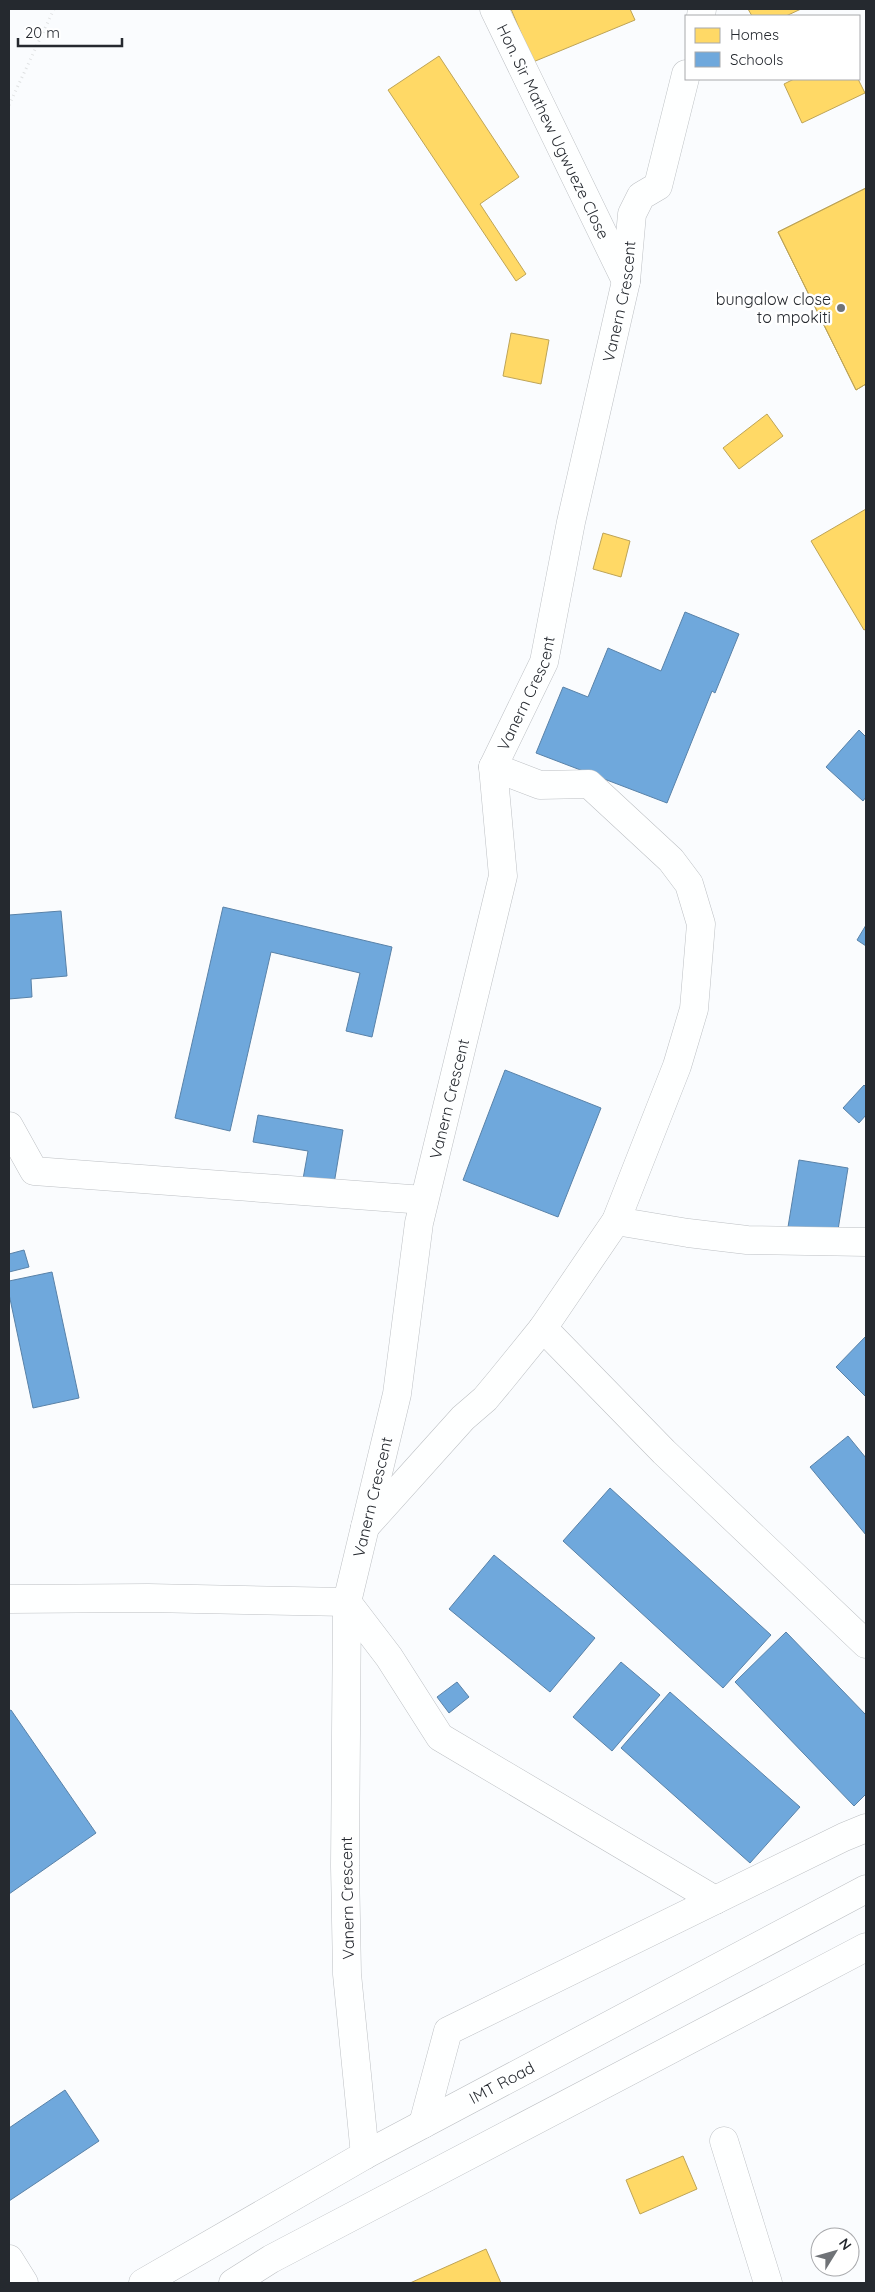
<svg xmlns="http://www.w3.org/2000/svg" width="875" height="2292" font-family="Quicksand,sans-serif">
  <rect width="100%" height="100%" fill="#fafcfe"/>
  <path fill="#ffd966" stroke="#bea456" d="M511 9H630L635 20 533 62Z
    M748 9H801L786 16H752Z
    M439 56 519 177 480 204 526 274 516 281 388 90Z
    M794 79H858L865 93 802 123 784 84Z
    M866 188V384L856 390 778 232Z
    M866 188V384L856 390 778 232Z
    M511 333 549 340 541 384 503 376Z
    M767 414 783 436 739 469 723 448Z
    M866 509V629L864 630 811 541Z
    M603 533 630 541 621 577 593 569Z
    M683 2156 697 2189 640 2214 626 2180Z
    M486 2249 501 2283H410Z"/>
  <path fill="#6fa8dc" stroke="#5982a8" d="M685 612 739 634 715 693 712 691 667 803 536 753 563 687 588 697 608 648 661 671Z
    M859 730 866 737V797L863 801 826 767Z
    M223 907 392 947 372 1037 346 1031 360 973 271 952 230 1131 175 1118Z
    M61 911 67 976 31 979 32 997 9 999V915Z
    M866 925V946L857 940Z
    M505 1070 601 1108 558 1217 463 1180Z
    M864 1085 866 1087V1115L859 1123 843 1108Z
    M258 1115 343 1130 334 1184 303 1179 308 1151 253 1142Z
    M799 1160 848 1168 837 1236 788 1227Z
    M24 1250 29 1267 9 1272V1254Z
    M52 1272 79 1398 33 1408 9 1294V1281Z
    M866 1336V1397L836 1367Z
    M848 1436 866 1458V1535L810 1467Z
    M610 1488 771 1635 723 1688 563 1541Z
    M494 1555 595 1638 550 1692 449 1609Z
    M786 1632 866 1715V1794L854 1806 735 1682Z
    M621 1662 660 1695 612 1751 573 1717Z
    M457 1682 469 1697 449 1713 437 1697Z
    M670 1692 800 1807 750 1863 621 1748Z
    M11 1710 96 1833 9 1894V1711Z
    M65 2090 99 2141 9 2201V2128Z"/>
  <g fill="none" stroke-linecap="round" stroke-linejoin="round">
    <defs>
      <g id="minor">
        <path id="s1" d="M494 9 626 281"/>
        <path d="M701 16 702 9"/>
        <path d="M9 1126 34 1171 424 1200"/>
        <path d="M616 1221 688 1233 747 1240 866 1242"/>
        <path d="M543 1328 664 1452 866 1644"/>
        <path d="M365 1527 463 1418 485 1399 500 1381 543 1328 616 1221 677 1066 694 1009 701 924 689 884 671 860 589 784 540 785 493 767"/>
        <path d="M9 1599 148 1598 347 1602 389 1657 440 1737 715 1900"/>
        <path d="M423 2124 448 2031 844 1837 866 1828"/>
        <path d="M724 2141 768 2283"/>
        <path id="s2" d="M365 2155 347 1974 345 1866 347 1602 397 1394 419 1223 503 876 493 767 544 662 571 522 626 281 632 214 641 196 658 186 686 74"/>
        <path d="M9 2259 24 2283"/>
        <path id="s3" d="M143 2283 365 2155 866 1889"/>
        <path d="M233 2283 271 2259 866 1947"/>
      </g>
    </defs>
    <use href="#minor" stroke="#bdc0c4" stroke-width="29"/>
    <path stroke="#e0e2e3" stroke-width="3" stroke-dasharray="1 4" stroke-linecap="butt" d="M9 105 54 9"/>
    <use href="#minor" stroke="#feffff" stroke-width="28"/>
  </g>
  <circle fill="#707377" stroke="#fff" stroke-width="2" cx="841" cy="308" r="5"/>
  <g text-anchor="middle" stroke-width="5" stroke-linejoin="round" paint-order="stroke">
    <g font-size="16" fill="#25292f" stroke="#fff">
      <text dy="6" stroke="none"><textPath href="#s1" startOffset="136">Hon. Sir Mathew Ugwueze Close</textPath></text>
      <text dy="6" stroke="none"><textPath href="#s2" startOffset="1892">Vanern Crescent</textPath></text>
      <text dy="6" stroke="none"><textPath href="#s2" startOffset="1488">Vanern Crescent</textPath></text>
      <text dy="6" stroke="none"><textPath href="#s2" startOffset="1068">Vanern Crescent</textPath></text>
      <text dy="6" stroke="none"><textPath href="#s2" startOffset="662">Vanern Crescent</textPath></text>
      <text transform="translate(347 1898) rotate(-91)" y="6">Vanern Crescent</text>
      <text dy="6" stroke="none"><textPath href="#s3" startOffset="411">IMT Road</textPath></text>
    </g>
    <g font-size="16" fill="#25292f" stroke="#fff" text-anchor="end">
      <text x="831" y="305">bungalow close<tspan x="831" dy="18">to mpokiti</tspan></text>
    </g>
  </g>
  <rect width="875" height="2292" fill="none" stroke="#25292f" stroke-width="20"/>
  <rect x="685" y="15" width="175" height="65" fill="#ffffff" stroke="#a8a9ac"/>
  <rect x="695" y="28" width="25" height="15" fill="#ffd966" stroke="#a8a9ac"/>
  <text x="730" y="40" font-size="15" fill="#25292f">Homes</text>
  <rect x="695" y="52" width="25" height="15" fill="#6fa8dc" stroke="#a8a9ac"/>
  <text x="730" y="65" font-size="15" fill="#25292f">Schools</text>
  <g transform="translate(835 2252) rotate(53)"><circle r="24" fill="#ffffff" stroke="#a8a9ac"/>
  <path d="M0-4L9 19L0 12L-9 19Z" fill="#707377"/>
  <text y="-8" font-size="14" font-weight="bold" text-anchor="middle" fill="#25292f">N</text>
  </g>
  <path d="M18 38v8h104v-8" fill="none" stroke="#25292f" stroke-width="2.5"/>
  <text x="25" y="38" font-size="15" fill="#25292f" stroke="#ffffff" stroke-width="4" paint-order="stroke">20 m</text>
</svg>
